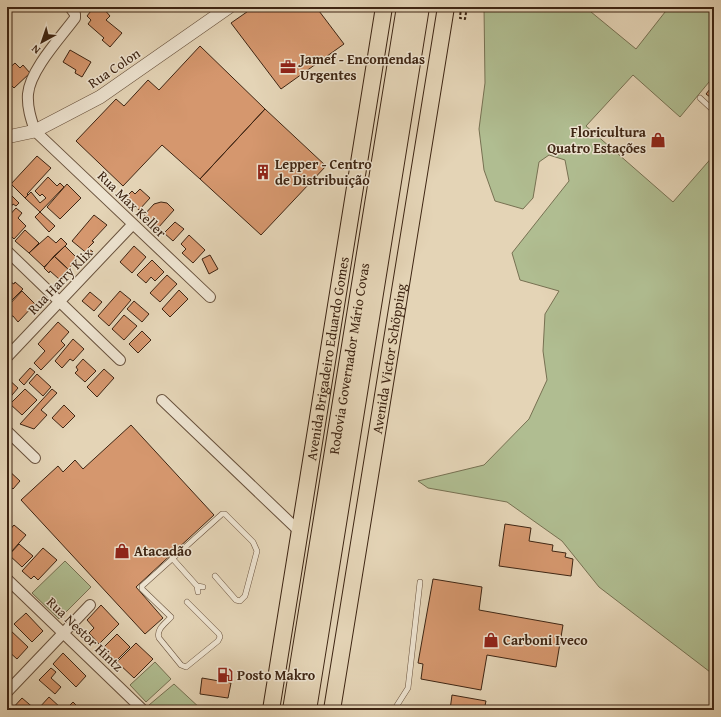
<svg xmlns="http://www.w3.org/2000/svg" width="721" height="717" font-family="'Gentium Book Plus',serif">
  <rect width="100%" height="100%" fill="#e4d4b6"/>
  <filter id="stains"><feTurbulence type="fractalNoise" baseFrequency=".005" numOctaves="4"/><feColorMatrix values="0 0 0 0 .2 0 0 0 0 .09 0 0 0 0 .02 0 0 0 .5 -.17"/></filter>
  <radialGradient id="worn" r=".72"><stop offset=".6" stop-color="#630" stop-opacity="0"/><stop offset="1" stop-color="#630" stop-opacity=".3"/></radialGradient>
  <path fill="#b0bd91" stroke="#777152" d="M484 7H585L636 49 669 7H714V76L680 117 633 75 586 126 673 202 714 155V675L599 587 562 541 507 502 428 488 418 481 484 465 529 419 547 380 543 351 545 314 559 291 520 280 512 253 569 181 565 160 549 155 539 162 533 198 523 209 495 201 484 170 479 129 485 83Z
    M65 561 91 587 59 619 32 593Z
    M155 662 171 679 146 702 130 685Z
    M174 684 202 710H155L149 705Z"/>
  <path fill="#d5976e" stroke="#3e2513" d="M94 7 103 8 110 16 106 20 122 33 110 47 102 40 104 38 88 24 91 20 87 16Z
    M254 7H316L344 44 281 89 231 23Z
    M200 46 265 109 200 179 162 145 123 186 76 141 116 99 124 106 148 80 159 90Z
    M70 50 91 62 82 77 75 73 76 70 63 62Z
    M15 63 20 68 23 65 30 73 14 88 7 81 9 76 7 70Z
    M714 84V100L706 94Z
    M265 109 326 166 261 235 200 179Z
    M37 156 51 168 27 194 28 195 25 198 11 184Z
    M48 177 57 186 60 183 64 187 40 212 25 198 31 192 40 203 46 198 42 194 40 196 35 191Z
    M67 184 81 198 60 219 47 207Z
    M140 189 150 198 139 210 125 198 132 191 135 194Z
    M9 193 19 203 16 206 13 204 7 212V194Z
    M161 202 167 203 174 210 158 228 144 215 154 204Z
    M16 208 22 213 18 218 26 226 14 239 7 232V218Z
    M40 212 55 226 49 232 35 217Z
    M94 215 107 225 92 241 94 242 88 248 93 252 89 255 72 241Z
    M175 222 184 229 173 241 164 233Z
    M25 230 39 243 29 253 15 241Z
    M189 235 205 250 193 263 182 253 186 249 181 244Z
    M48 236 56 243 61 238 67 244 44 267 29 253Z
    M65 246 78 259 68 269 54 256Z
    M134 246 146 257 132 273 120 262Z
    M210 255 218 269 209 274 202 259Z
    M54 256 68 269 59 279 50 271 49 273 44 268Z
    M152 260 164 272 155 281 151 277 146 283 137 275Z
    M167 275 177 284 160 302 150 293Z
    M7 280 14 284 15 282 23 289 7 305Z
    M179 290 188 299 170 317 162 309Z
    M22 291 35 304 18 322 13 316H7V307Z
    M120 291 131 300 109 326 98 316Z
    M90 292 102 302 94 311 82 301Z
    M134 301 149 314 142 322 127 309Z
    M124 315 137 326 124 340 112 329Z
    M58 322 69 332 61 341 65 345 41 370 34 363 45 351 38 344Z
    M142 331 151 340 138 353 129 344Z
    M73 339 84 349 73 361 70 359 62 368 55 361Z
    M83 359 96 371 85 382 75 373 78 370 76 367Z
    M30 368 35 372 24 385 19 380Z
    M104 369 114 378 97 397 87 387Z
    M37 374 51 387 43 396 29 383Z
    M7 378 18 388 7 401Z
    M25 389 37 400 22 415 10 404Z
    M52 389 57 393 41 410 47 415 34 429 20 424Z
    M64 405 75 416 63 428 52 418Z
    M131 425 214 515 136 587 163 618 145 634 21 500 58 466 63 472 75 460 83 469Z
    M7 469 20 481 13 489 7 484Z
    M505 524 531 528 529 541 553 545 552 551 566 553 565 557 573 559 571 576 499 566Z
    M14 525 26 535 12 551 7 546V533Z
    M19 544 33 556 22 567 9 555Z
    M43 548 57 560 38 580 34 576 31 579 22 571Z
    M433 579 482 587 479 610 563 625 556 667 487 655 481 690 421 679 423 664 418 663Z
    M101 605 119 624 99 644 89 633 94 628 87 620Z
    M26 613 43 631 32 642 14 624Z
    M9 629 28 647 17 659 7 650V631Z
    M117 634 130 647 116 661 103 648Z
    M136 643 153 659 134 678 117 662Z
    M63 653 86 676 76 687 53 664Z
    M51 668 56 672 51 678 61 687 55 694 39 680Z
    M202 678 231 683 228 698 200 694Z
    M452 695 486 701 484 710H450Z
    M49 697 61 708 59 710 39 708Z
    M22 698 36 710H11Z
    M73 702 81 710H65Z"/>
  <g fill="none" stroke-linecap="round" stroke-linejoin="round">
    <defs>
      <path id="service" d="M700 98 714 111
        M172 558 197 586
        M198 592 197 586 203 587
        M187 602 219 634 220 637 218 641 186 667 181 665 159 638C156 629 165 624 171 617L142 589V586L222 514H225L253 542 257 551 245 596 240 601 236 600 215 576
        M394 710 408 688 420 582"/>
      <path id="minor" d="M70 7 75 14V18C61 37 30 70 28 94 27 107 31 119 35 131L210 297
        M7 251 120 360
        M7 357 133 224
        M162 400 300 532
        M7 431 35 458
        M7 579 143 710
        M7 692 90 605"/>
      <path id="tertiary" d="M7 137 35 131 100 97 229 7"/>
      <g id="primary">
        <path id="s1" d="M271 710 384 7"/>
        <path id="s2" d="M332 710 446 7"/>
      </g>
      <g id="motorway">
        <path id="s3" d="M292 710 406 7"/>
        <path d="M307 710 420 7"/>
      </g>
    </defs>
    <use href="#service" stroke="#68513c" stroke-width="6"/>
    <use href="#minor" stroke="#68513c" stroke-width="12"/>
    <use href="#tertiary" stroke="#68513c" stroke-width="14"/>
    <use href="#primary" stroke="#3e2513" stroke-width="18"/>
    <use href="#motorway" stroke="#3e2513" stroke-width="20"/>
    <path stroke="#3e2513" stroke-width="2" stroke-dasharray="3 2" stroke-linecap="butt" d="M461 7 460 18 465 19 467 7"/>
    <use href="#service" stroke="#ede3d0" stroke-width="5"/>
    <use href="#minor" stroke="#ede3d0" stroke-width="10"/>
    <use href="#tertiary" stroke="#ede3d0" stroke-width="13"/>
    <use href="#primary" stroke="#e4d4b6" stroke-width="16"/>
    <use href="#motorway" stroke="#e4d4b6" stroke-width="18"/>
  </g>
  <defs>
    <symbol id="office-bare" viewBox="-9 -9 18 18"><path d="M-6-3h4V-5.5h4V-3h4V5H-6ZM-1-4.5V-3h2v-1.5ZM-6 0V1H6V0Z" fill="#8f2418" stroke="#ede3d0" stroke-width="2.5" paint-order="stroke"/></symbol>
    <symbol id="shop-bare" viewBox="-9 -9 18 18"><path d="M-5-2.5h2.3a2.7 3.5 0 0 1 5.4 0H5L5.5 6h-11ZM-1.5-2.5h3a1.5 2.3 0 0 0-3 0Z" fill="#8f2418" stroke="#ede3d0" stroke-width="2.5" paint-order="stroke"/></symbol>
    <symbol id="building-bare" viewBox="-9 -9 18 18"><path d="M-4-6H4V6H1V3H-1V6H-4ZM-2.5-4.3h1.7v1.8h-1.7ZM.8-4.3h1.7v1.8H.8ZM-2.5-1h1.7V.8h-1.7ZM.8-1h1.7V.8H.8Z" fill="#8f2418" stroke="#ede3d0" stroke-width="2.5" paint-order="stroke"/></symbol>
    <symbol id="fuel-bare" viewBox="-9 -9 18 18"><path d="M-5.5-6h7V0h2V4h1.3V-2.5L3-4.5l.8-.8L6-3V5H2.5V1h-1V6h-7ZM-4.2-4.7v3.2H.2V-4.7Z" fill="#8f2418" stroke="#ede3d0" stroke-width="2.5" paint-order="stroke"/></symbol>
  </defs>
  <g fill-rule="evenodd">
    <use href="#office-bare" x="277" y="56" width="22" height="22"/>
    <use href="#shop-bare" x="647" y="129" width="22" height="22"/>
    <use href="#building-bare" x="252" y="161" width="22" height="22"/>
    <use href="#shop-bare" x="111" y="540" width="22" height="22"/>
    <use href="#shop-bare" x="480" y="629" width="22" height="22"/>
    <use href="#fuel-bare" x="214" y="664" width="22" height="22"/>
  </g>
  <g text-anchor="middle" stroke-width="3" stroke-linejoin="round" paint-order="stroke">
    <g font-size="14" font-weight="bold" fill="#3e2513" stroke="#ede3d0" text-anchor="start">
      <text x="300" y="64">Jamef - Encomendas<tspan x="300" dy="16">Urgentes</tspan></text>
      <text x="646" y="137" text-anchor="end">Floricultura<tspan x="646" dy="16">Quatro Estações</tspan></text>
      <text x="275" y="169">Lepper - Centro<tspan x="275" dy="16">de Distribuição</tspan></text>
      <text x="134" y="556">Atacadão</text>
      <text x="503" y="645">Carboni Iveco</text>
      <text x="237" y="680">Posto Makro</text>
    </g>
    <g font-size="14" fill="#3e2513" stroke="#ede3d0">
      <text transform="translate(114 68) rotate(-34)" y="5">Rua Colon</text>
      <text transform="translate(132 204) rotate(44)" y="5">Rua Max Keller</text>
      <text transform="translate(60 281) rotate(-46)" y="5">Rua Harry Klix</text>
      <text dy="5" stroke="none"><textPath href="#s2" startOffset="356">Avenida Victor Schöpping</textPath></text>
      <text dy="5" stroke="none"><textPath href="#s1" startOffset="356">Avenida Brigadeiro Eduardo Gomes</textPath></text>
      <text dy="5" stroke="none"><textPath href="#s3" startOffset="356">Rodovia Governador Mário Covas</textPath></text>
      <text transform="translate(85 634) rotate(44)" y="5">Rua Nestor Hintz</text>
    </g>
  </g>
  <rect width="721" height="717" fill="none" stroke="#e4d4b6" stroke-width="24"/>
  <rect x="8" y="8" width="705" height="701" fill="none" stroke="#3e2513" stroke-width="2"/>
  <rect x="12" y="12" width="697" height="693" fill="none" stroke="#3e2513"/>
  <g transform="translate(42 42) rotate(220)" stroke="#ede3d0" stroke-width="3" paint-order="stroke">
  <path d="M0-3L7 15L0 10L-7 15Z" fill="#3e2513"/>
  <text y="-6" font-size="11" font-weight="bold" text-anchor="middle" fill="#3e2513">N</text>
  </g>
  <rect width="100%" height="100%" filter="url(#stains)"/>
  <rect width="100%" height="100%" fill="url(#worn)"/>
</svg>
